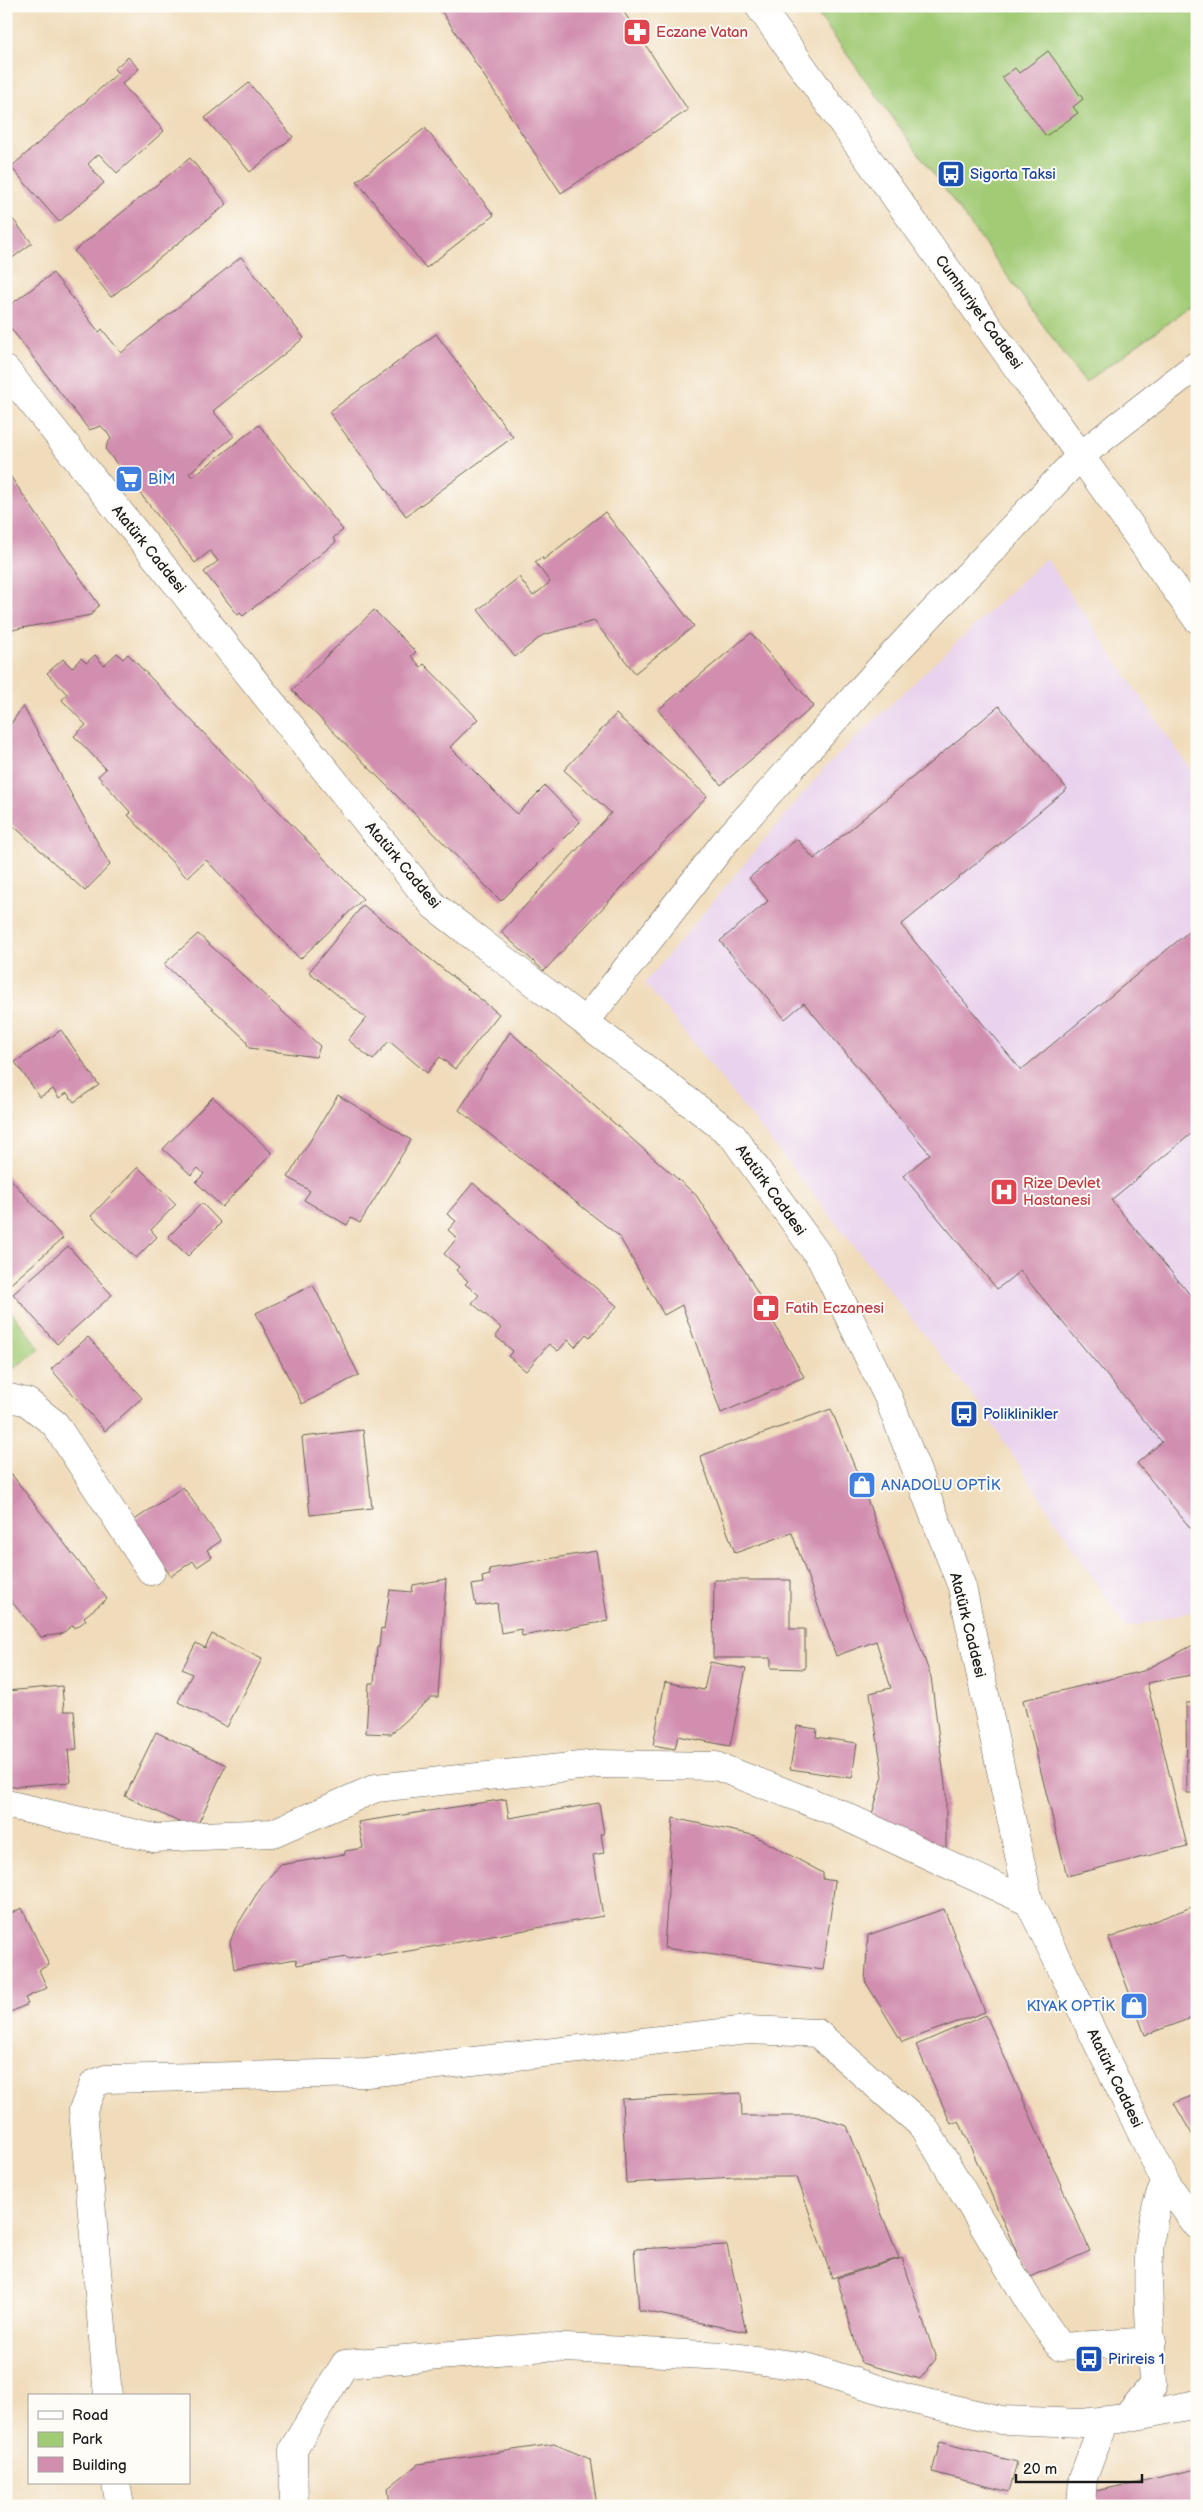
<svg xmlns="http://www.w3.org/2000/svg" width="1203" height="2512" font-family="'Balsamiq Sans',sans-serif">
  <rect width="100%" height="100%" fill="#fdfcf7"/>
  <filter id="ink" filterUnits="userSpaceOnUse"><feTurbulence type="fractalNoise" baseFrequency=".02" numOctaves="2"/><feDisplacementMap in="SourceGraphic" scale="10" xChannelSelector="R" yChannelSelector="G"/><feConvolveMatrix kernelMatrix="1 2 1 2 8 2 1 2 1" color-interpolation-filters="sRGB"/></filter>
  <filter id="wash" filterUnits="userSpaceOnUse"><feTurbulence type="fractalNoise" baseFrequency=".0096" numOctaves="4" result="noise"/><feDisplacementMap in="SourceGraphic" scale="20" xChannelSelector="R" yChannelSelector="G"/><feGaussianBlur stdDeviation="1.12" result="paint"/><feColorMatrix in="noise" values="0 0 0 0 0 0 0 0 0 0 0 0 0 0 0 0 0 1.4 0 .05"/><feComposite in="paint" operator="in"/></filter>
  <g filter="url(#wash)">
    <rect width="100%" height="100%" fill="#f0dbba"/>
    <path fill="#e9d2ed" d="M1046 558 1197 779V1610L1126 1628 977 1401 645 983 826 766Z"/>
    <path fill="#a2cb76" stroke="#5f7449" d="M812 6H1197V302L1085 383Z
      M6 1305 40 1349 10 1371 6 1366Z"/>
    <g id="blocks">
      <path fill="#d18eaf" d="M438 6H620L688 110 561 193Z
        M1048 51 1083 99 1073 107 1078 113 1046 136 1002 77 1015 68 1019 73Z
        M128 57 139 69 122 84 164 131 117 173 99 154 94 158 88 164 104 183 59 222 11 167 118 73 114 69Z
        M249 83 293 137 250 172 205 118Z
        M425 128 494 215 426 268 357 181Z
        M190 158 227 204 111 297 74 251Z
        M6 211 32 243 6 263Z
        M241 257 304 338 213 411 234 436 189 473 192 477 259 425 343 530 333 538 336 542 243 616 240 613 238 615 204 572 218 561 210 551 195 563 106 450 107 444 111 439 107 432 101 426 89 430 6 322V308L53 273 99 332 102 329 121 353Z
        M436 334 513 437 406 516 329 412Z
        M6 470 99 605 91 615 6 631Z
        M605 512 694 626 635 673 594 621 543 635 515 657 478 610 519 577 533 596 543 588 550 582 535 562 542 557 543 560Z
        M374 610 416 652 411 656 421 667 424 664 478 719 450 747 517 814 545 786 580 822 501 901 292 690Z
        M751 633 814 706 721 785 658 710Z
        M117 653 123 659 128 654 363 899 300 959 206 860 187 878 128 815 131 813 98 776 106 769 74 736 86 725 62 700 67 694 47 673 63 659 72 668 81 658 86 663 95 655 104 665Z
        M23 706 110 865 85 891 6 819V731Z
        M999 706 1067 789 901 925 1021 1070 1197 925V1129L1111 1200 1197 1303V1536L1137 1463 1162 1442 1020 1271 997 1289 903 1176 930 1154 804 1003 785 1019 720 941 768 901 749 878 797 839 814 859Z
        M616 714 707 796 544 971 501 932 611 813 564 770Z
        M363 905 499 1014 455 1069 440 1057 427 1073 389 1041 373 1060 348 1040 366 1018 309 972Z
        M198 934 320 1046 316 1057 249 1048 245 1039 164 964Z
        M61 1030 99 1085 74 1102 67 1093 59 1098 53 1089 40 1097 15 1062Z
        M510 1032 696 1195 747 1274 804 1377 721 1413 682 1305 664 1315 619 1236 459 1110Z
        M338 1095 411 1140 360 1223 351 1218 347 1225 304 1200 310 1191 288 1177Z
        M213 1097 272 1153 222 1207 196 1182 204 1174 198 1168 191 1175 163 1149Z
        M138 1167 176 1204 151 1230 157 1237 136 1258 91 1216Z
        M6 1174 63 1238 6 1288Z
        M473 1183 617 1306 590 1337 586 1334 575 1347 568 1340 558 1351 549 1344 526 1371 508 1356 513 1351 495 1336 501 1328 472 1303 479 1295 465 1284 468 1281 456 1270 459 1267 444 1254 457 1238 448 1230 456 1221 447 1214Z
        M202 1203 221 1223 188 1256 168 1237Z
        M68 1246 112 1295 57 1344 13 1294Z
        M313 1285 359 1375 302 1404 256 1313Z
        M88 1337 142 1398 105 1431 51 1369Z
        M831 1409 862 1485 931 1677 946 1792V1854L870 1821 883 1776 870 1693 891 1688 876 1641 836 1656 792 1533 735 1553 700 1456Z
        M363 1430 372 1508 310 1515 302 1437Z
        M6 1467 107 1599 84 1617 86 1620 81 1624 75 1628 73 1625 61 1634 41 1637 6 1595Z
        M183 1487 221 1541 207 1550 212 1557 197 1567 193 1561 171 1576 133 1521Z
        M596 1551 608 1621 522 1636 521 1629 501 1633 497 1603 476 1606 472 1585 483 1583 482 1577 490 1575 489 1569Z
        M446 1579 438 1697H432L391 1734 366 1733 369 1683H374L377 1647H379L381 1628 384 1629 390 1590 412 1592 413 1585Z
        M714 1580H790V1629H805V1669L771 1668V1658H713Z
        M212 1634 262 1659 227 1727 178 1702 192 1674 182 1669 196 1643 205 1648Z
        M1197 1643V1674L1147 1683 1187 1846 1067 1876 1023 1700 1143 1671Z
        M710 1662 746 1669 730 1746 678 1736 675 1749 653 1745 665 1682 704 1690Z
        M62 1686 64 1711H74L77 1749 68 1750 71 1782 6 1787V1691Z
        M1186 1703H1197V1793H1187Z
        M797 1726 817 1729 816 1737 857 1743 852 1778 790 1769Z
        M156 1732 226 1765 195 1830 125 1796Z
        M506 1799 509 1818 599 1803 604 1834H601L604 1853 593 1855 603 1916 381 1956 380 1954 347 1959V1957L297 1965 296 1959 234 1969 230 1942 235 1929 262 1885 280 1865 345 1854V1851L363 1848 358 1822Z
        M673 1818 753 1835 823 1873V1879L835 1881 823 1970 664 1948Z
        M1197 1905V2016L1145 2035 1109 1938Z
        M22 1908 49 1965 39 1970 47 1988 25 1998 28 2004 6 2014V1923L10 1921 7 1915Z
        M944 1909 985 2012 902 2042 865 1981 868 1935Z
        M986 2015 1090 2251 1028 2278 959 2121 951 2124 916 2045Z
        M741 2093 742 2116H814L847 2126 899 2258 832 2278 797 2177H736L626 2183 622 2099Z
        M1197 2094V2143L1174 2103Z
        M727 2245 746 2332 639 2310 634 2249Z
        M902 2258 936 2359 920 2379 861 2363 837 2278Z
        M940 2442 1017 2462 1009 2492 932 2472Z
        M554 2444 590 2459 597 2506H390L388 2488 418 2464Z
        M1197 2469V2506H1098L1092 2492Z"/>
    </g>
  </g>
  <g filter="url(#ink)">
    <use href="#blocks" fill-opacity="0" stroke="#665f53" stroke-width="1"/>
    <g fill="none" stroke-linecap="round" stroke-linejoin="round">
      <defs>
        <path id="minor" d="M6 370 434 906 732 1135 821 1259 888 1397 962 1587 1029 1902 1166 2183 1197 2225
          M585 1022 725 842 885 663 1081 455 1197 365
          M6 1397 27 1402 55 1424 151 1571
          M6 1804 154 1838 273 1833 376 1788 598 1764 716 1766 836 1812 1029 1902
          M108 2396 83 2110 94 2084 106 2079 367 2073 748 2030 817 2033 924 2127 1033 2308 1061 2347 1152 2341
          M1126 2418 1153 2385C1151 2328 1138 2232 1166 2183
          M116 2483 120 2506
          M294 2506 293 2449 345 2364 545 2347 726 2356 807 2367 910 2399 1001 2420 1082 2423 1126 2418 1197 2404
          M1081 2506 1083 2478 1104 2421"/>
        <path id="tertiary" d="M759 6 1197 619"/>
      </defs>
      <use href="#minor" stroke="#665f53" stroke-width="29"/>
      <use href="#tertiary" stroke="#665f53" stroke-width="29"/>
      <use href="#minor" stroke="#fff" stroke-width="28"/>
      <use href="#tertiary" stroke="#fff" stroke-width="28"/>
    </g>
  </g>
  <defs>
    <symbol id="pharmacy-square" viewBox="-11 -11 22 22"><rect x="-9" y="-9" width="18" height="18" rx="4" fill="#e0444e" stroke="#fdfcf7"/><path d="M-2-6h4v4h4v4h-4v4h-4v-4h-4v-4h4Z" fill="#fff"/></symbol>
    <symbol id="bus-square" viewBox="-11 -11 22 22"><rect x="-9" y="-9" width="18" height="18" rx="4" fill="#1a4fb4" stroke="#fdfcf7"/><path d="M-5-6H5V4H4V6H2V4H-2V6H-4V4H-5ZM-3.5-4V0h7V-4ZM-3.5 1.2v1.5H-2V1.2ZM2 1.2v1.5H3.5V1.2Z" fill="#fff"/></symbol>
    <symbol id="supermarket-square" viewBox="-11 -11 22 22"><rect x="-9" y="-9" width="18" height="18" rx="4" fill="#3f7fe0" stroke="#fdfcf7"/><path d="M-6-5.5h2.5l.6 2H6L4.5 2H-2.5L-4.4-4H-6ZM-1.5 3.2a1.3 1.3 0 1 0 .1 0ZM3 3.2a1.3 1.3 0 1 0 .1 0Z" fill="#fff"/></symbol>
    <symbol id="hospital-square" viewBox="-11 -11 22 22"><rect x="-9" y="-9" width="18" height="18" rx="4" fill="#e0444e" stroke="#fdfcf7"/><path d="M-5-5h3v3.5h4V-5h3V5h-3V1.5h-4V5h-3Z" fill="#fff"/></symbol>
    <symbol id="shop-square" viewBox="-11 -11 22 22"><rect x="-9" y="-9" width="18" height="18" rx="4" fill="#3f7fe0" stroke="#fdfcf7"/><path d="M-5-2.5h2.3a2.7 3.5 0 0 1 5.4 0H5L5.5 6h-11ZM-1.5-2.5h3a1.5 2.3 0 0 0-3 0Z" fill="#fff"/></symbol>
  </defs>
  <g fill-rule="evenodd">
    <use href="#pharmacy-square" x="621" y="16" width="32" height="32"/>
    <use href="#bus-square" x="935" y="158" width="32" height="32"/>
    <use href="#supermarket-square" x="113" y="463" width="32" height="32"/>
    <use href="#hospital-square" x="988" y="1176" width="32" height="32"/>
    <use href="#pharmacy-square" x="750" y="1292" width="32" height="32"/>
    <use href="#bus-square" x="948" y="1398" width="32" height="32"/>
    <use href="#shop-square" x="846" y="1469" width="32" height="32"/>
    <use href="#shop-square" x="1118" y="1990" width="32" height="32"/>
    <use href="#bus-square" x="1073" y="2343" width="32" height="32"/>
  </g>
  <g text-anchor="middle" stroke-width="4" stroke-linejoin="round" paint-order="stroke">
    <g font-size="15" fill="#be3a42" stroke="#fdfcf7" text-anchor="start">
      <text x="656" y="37">Eczane Vatan</text>
      <text x="1023" y="1188">Rize Devlet<tspan x="1023" dy="17">Hastanesi</tspan></text>
      <text x="785" y="1313">Fatih Eczanesi</text>
    </g>
    <g font-size="15" fill="#164399" stroke="#fdfcf7" text-anchor="start">
      <text x="970" y="179">Sigorta Taksi</text>
      <text x="983" y="1419">Poliklinikler</text>
      <text x="1108" y="2364">Pirireis 1</text>
    </g>
    <g font-size="15" fill="#1c1c1c" stroke="#fdfcf7">
      <text transform="translate(979 312) rotate(54)" y="5">Cumhuriyet Caddesi</text>
      <text transform="translate(149 549) rotate(51)" y="5">Atatürk Caddesi</text>
      <text transform="translate(403 865) rotate(50)" y="5">Atatürk Caddesi</text>
      <text transform="translate(771 1190) rotate(54)" y="5">Atatürk Caddesi</text>
      <text transform="translate(968 1625) rotate(76)" y="5">Atatürk Caddesi</text>
      <text transform="translate(1115 2078) rotate(64)" y="5">Atatürk Caddesi</text>
    </g>
    <g font-size="15" fill="#366cbe" stroke="#fdfcf7" text-anchor="start">
      <text x="148" y="484">BİM</text>
      <text x="881" y="1490">ANADOLU OPTİK</text>
      <text x="1115" y="2011" text-anchor="end">KIYAK OPTİK</text>
    </g>
  </g>
  <rect width="1203" height="2512" fill="none" stroke="#fdfcf7" stroke-width="25"/>
  <rect x="28" y="2394" width="162" height="90" fill="#fdfcf7" stroke="#a3a29f"/>
  <rect x="38" y="2411" width="25" height="8" fill="#ffffff" stroke="#a3a29f"/>
  <text x="72" y="2420" font-size="15" fill="#1c1c1c">Road</text>
  <rect x="38" y="2432" width="25" height="15" fill="#a2cb76" stroke="#a3a29f"/>
  <text x="72" y="2444" font-size="15" fill="#1c1c1c">Park</text>
  <rect x="38" y="2457" width="25" height="15" fill="#d18eaf" stroke="#a3a29f"/>
  <text x="72" y="2470" font-size="15" fill="#1c1c1c">Building</text>
  <path d="M1016 2474v8h126v-8" fill="none" stroke="#1c1c1c" stroke-width="2.5"/>
  <text x="1023" y="2474" font-size="15" fill="#1c1c1c" stroke="#fdfcf7" stroke-width="4" paint-order="stroke">20 m</text>
</svg>
